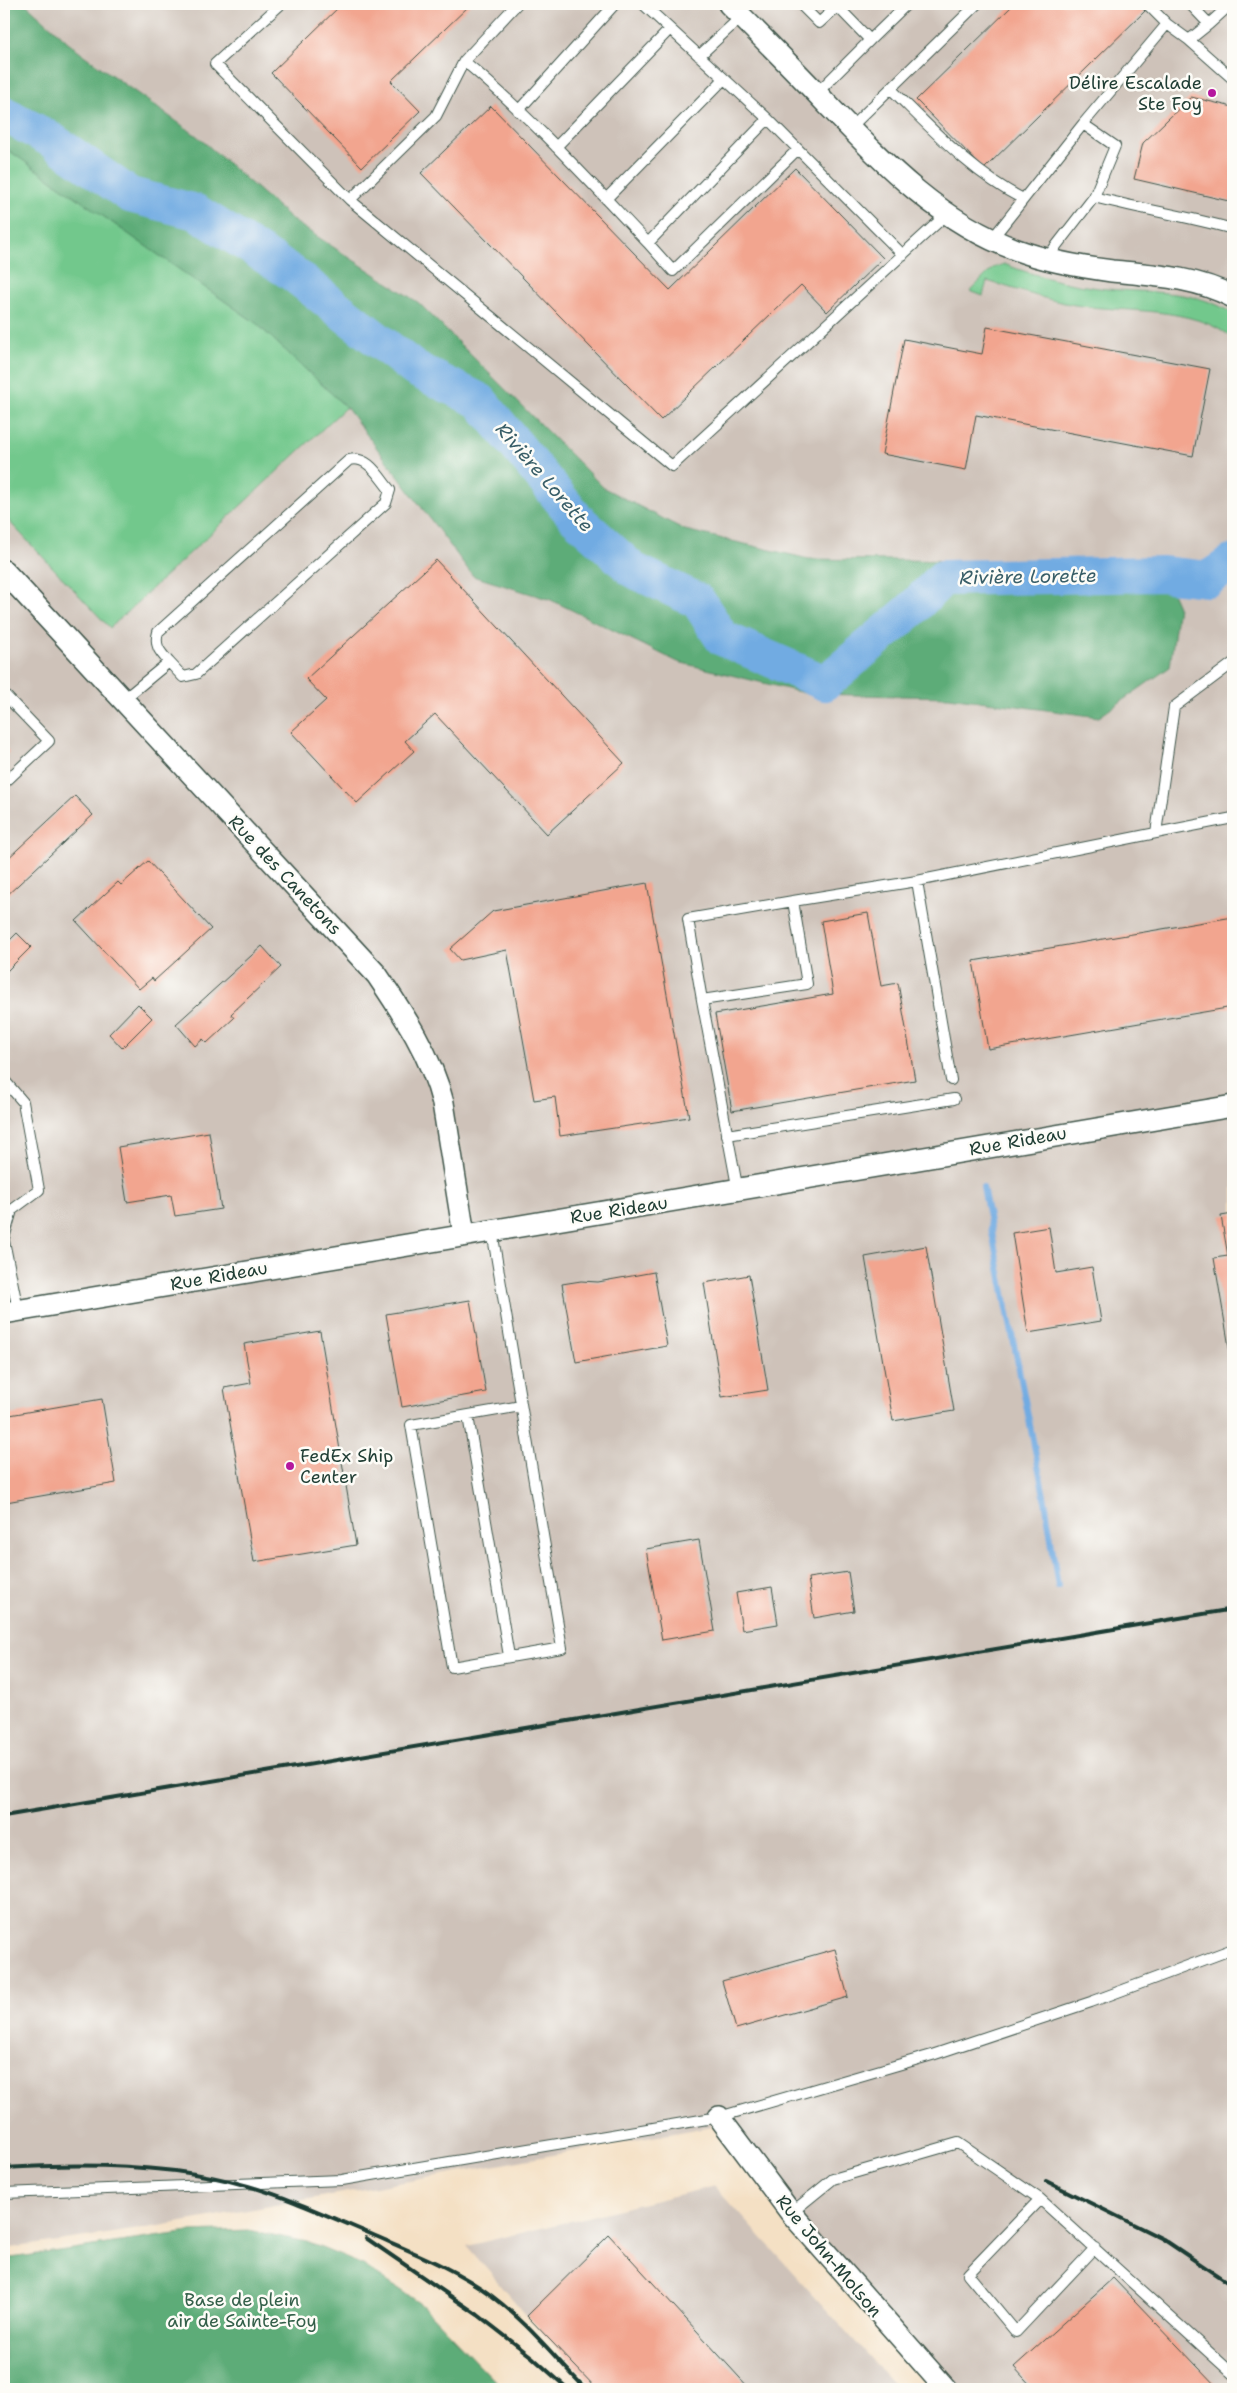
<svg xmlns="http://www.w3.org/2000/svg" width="1237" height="2393" font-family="'Shantell Sans',sans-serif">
  <rect width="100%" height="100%" fill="#fdfcf7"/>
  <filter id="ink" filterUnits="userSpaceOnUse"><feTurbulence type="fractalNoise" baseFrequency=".02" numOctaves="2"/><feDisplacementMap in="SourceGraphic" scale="10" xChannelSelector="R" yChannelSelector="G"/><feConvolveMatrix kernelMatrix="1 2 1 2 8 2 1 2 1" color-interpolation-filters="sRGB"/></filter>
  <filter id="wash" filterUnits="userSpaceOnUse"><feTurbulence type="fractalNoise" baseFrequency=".0096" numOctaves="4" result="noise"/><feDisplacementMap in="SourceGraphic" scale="20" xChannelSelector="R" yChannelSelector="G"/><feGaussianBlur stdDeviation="1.12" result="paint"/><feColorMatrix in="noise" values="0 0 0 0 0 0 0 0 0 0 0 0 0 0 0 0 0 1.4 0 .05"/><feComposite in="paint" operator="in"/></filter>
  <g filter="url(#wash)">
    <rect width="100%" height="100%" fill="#f4e0c4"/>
    <path fill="#cec2b9" d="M4 4H1233V2389H944L713 2126 160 2226 4 2249Z
      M715 2186 898 2389H597L527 2316 467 2246Z"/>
    <path fill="#72c88c" stroke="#488260" d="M4 147 256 323 346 407 110 628 4 516Z
      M1004 264C1038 277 1071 285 1107 289 1148 293 1198 289 1233 314V339C1194 305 1124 313 1075 305 1045 300 1016 289 987 281L983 296 970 291 993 268Z"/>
    <path fill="#5dac78" stroke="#3e7456" d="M4 4H26L78 51 197 136 295 222 419 303 604 488 685 530 809 559 1159 563 1178 606 1170 667 1099 717 949 697 808 694 678 662 551 600 473 576 346 407 256 323 4 147Z
      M249 2230 307 2242 363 2265 422 2305 503 2389H4V2259L188 2232Z"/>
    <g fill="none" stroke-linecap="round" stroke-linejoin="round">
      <path stroke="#71abe2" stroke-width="6" d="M983 1187 1046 1506 1058 1587"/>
      <path stroke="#71abe2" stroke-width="36" d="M4 114 50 139 130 195 196 212 292 273 415 369 480 401 576 518 633 570 698 601 722 638 825 683 910 611 943 578 1161 574 1208 579 1233 562"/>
    </g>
    <g id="blocks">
      <path fill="#f2a58f" d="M342 4H471L391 81 420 111 362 167 271 73Z
        M1014 4H1138L1145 11 984 169 916 100Z
        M1191 97 1233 107V202L1134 179 1143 143Z
        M491 106 670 290 795 168 883 258 827 312 801 285 661 420 421 173Z
        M987 327 1210 369 1193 456 976 415 966 470 882 454 904 339 982 354Z
        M436 560 624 763 547 834 435 714 405 741 414 751 357 803 291 732 326 700 306 679Z
        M4 746 9 752 4 756Z
        M75 796 93 815 4 898V862Z
        M148 861 211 929 154 981 152 978 139 989 76 921 118 882 121 885Z
        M647 883 689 1117 560 1136 555 1097 534 1100 507 950 460 960 450 949 493 911Z
        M868 913 881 986 898 983 915 1080 732 1111 715 1014 833 994 821 921Z
        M1233 917V1007L988 1049 973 961Z
        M17 933 31 947 4 974V946Z
        M262 946 281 967 231 1014 234 1018 207 1043 203 1039 195 1046 176 1024Z
        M138 1004 152 1018 122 1048 109 1034Z
        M209 1132 221 1209 175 1216 171 1195 127 1202 118 1147Z
        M1233 1214V1365H1232L1214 1258 1228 1256 1221 1216Z
        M1049 1227 1056 1273 1092 1267 1101 1321 1028 1333 1012 1233Z
        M926 1246 954 1411 893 1421 865 1257Z
        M654 1272 667 1346 576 1362 562 1284 581 1281 598 1282Z
        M749 1275 768 1390 722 1397 704 1283Z
        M470 1300 486 1392 402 1407 386 1314Z
        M320 1331 356 1545 254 1562 224 1388 251 1383 244 1344Z
        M102 1399 116 1483 6 1502 4 1416Z
        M699 1540 715 1631 662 1640 646 1549Z
        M848 1572 854 1611 814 1618 808 1578Z
        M772 1587 778 1624 742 1630 736 1593Z
        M835 1949 848 1997 736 2029 722 1981Z
        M609 2235 750 2389H597L527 2316Z
        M1113 2278 1219 2389H1034L1014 2367Z"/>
    </g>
  </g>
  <g filter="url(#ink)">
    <use href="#blocks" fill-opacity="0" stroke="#3f554a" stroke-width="1"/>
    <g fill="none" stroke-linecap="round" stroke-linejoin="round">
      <defs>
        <path id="lane" d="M281 4 215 64 350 200 436 116 464 61
          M517 4 464 61C530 116 589 181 648 243L768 119 643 4
          M800 4 819 23 840 4
          M1190 4 1209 24 1231 4
          M1167 24 1189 40
          M1209 24 1189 40 1233 79
          M870 40 907 4
          M699 56 742 16
          M891 89C932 129 972 173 1023 199
          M817 93 870 40 837 6
          M518 111 615 4
          M768 119 903 255
          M1083 124 1115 146 1094 197
          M850 128 977 4
          M556 147 670 29
          M606 199 723 80
          M350 200 672 466 947 214
          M992 239 1083 124 1167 24 1147 4
          M648 243 673 271 798 149
          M1046 259 1094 197C1140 209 1187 216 1233 229
          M4 694 49 741 4 783
          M123 700 169 662C160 652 154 646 158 632L349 460C368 455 379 477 390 490L386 503 196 674 183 677 169 662
          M1156 833 1233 818
          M917 881 951 1080
          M793 901 917 881 1156 833 1174 707 1233 663
          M702 1000 688 919 793 901 807 984 702 1000 738 1191
          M4 1080 23 1102 39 1190 12 1210 4 1238
          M727 1135 954 1099
          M492 1231 562 1648 452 1667 411 1425 521 1406
          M4 1241 18 1310
          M468 1416 509 1656
          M4 2193 342 2180 719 2117 932 2055 1091 2002 1233 1949
          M1040 2199 968 2274 1016 2332 1095 2248
          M791 2213 833 2179 958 2143 1040 2199 1233 2374"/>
        <path id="street" d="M729 4C761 36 793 68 824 101 881 160 937 221 1017 250 1047 261 1081 267 1112 271 1153 275 1196 277 1233 297
          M4 571 377 975C404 1015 431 1055 443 1103L464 1235
          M4 1313 1233 1106
          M719 2117 791 2213 946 2389"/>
      </defs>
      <use href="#lane" stroke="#3f554a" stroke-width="12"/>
      <use href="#street" stroke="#3f554a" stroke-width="24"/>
      <use href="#lane" stroke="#fff" stroke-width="10"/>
      <use href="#street" stroke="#fff" stroke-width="21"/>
      <path stroke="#1f3d34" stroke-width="4" d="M4 1816 1233 1609
        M4 2168C81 2163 174 2164 248 2186 290 2198 330 2217 371 2234 412 2252 456 2269 492 2296 527 2322 555 2358 586 2389
        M1046 2181 1163 2239 1233 2286
        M366 2238 478 2315 532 2357 568 2389"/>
    </g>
  </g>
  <g fill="#b5179e" stroke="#fdfcf7" stroke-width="2">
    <circle cx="1212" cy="93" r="5"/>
    <circle cx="290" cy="1466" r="5"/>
  </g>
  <g text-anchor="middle" stroke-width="5" stroke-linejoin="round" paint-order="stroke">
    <g font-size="18" fill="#1f3d34" stroke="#fdfcf7" text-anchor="end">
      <text x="1202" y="89">Délire Escalade<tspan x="1202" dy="21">Ste Foy</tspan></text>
      <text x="300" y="1462" text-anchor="start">FedEx Ship<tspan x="300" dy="21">Center</tspan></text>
    </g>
    <g font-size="18" fill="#1f3d34" stroke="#fdfcf7">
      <text transform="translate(285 875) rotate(47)" y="6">Rue des Canetons</text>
      <text transform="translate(1018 1141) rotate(-10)" y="6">Rue Rideau</text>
      <text transform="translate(619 1210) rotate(-9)" y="6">Rue Rideau</text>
      <text transform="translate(219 1276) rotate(-10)" y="6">Rue Rideau</text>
      <text transform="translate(829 2256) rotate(50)" y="6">Rue John-Molson</text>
    </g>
    <g font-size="18" fill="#34604a" stroke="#fdfcf7">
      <text x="242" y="2306">Base de plein<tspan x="242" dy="21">air de Sainte-Foy</tspan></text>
    </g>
    <g font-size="19" font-style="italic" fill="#385e68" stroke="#fdfcf7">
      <text transform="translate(545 477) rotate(49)" y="7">Rivière Lorette</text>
      <text transform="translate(1028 576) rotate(-1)" y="7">Rivière Lorette</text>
    </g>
  </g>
  <rect width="1237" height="2393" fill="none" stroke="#fdfcf7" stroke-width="20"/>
</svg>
